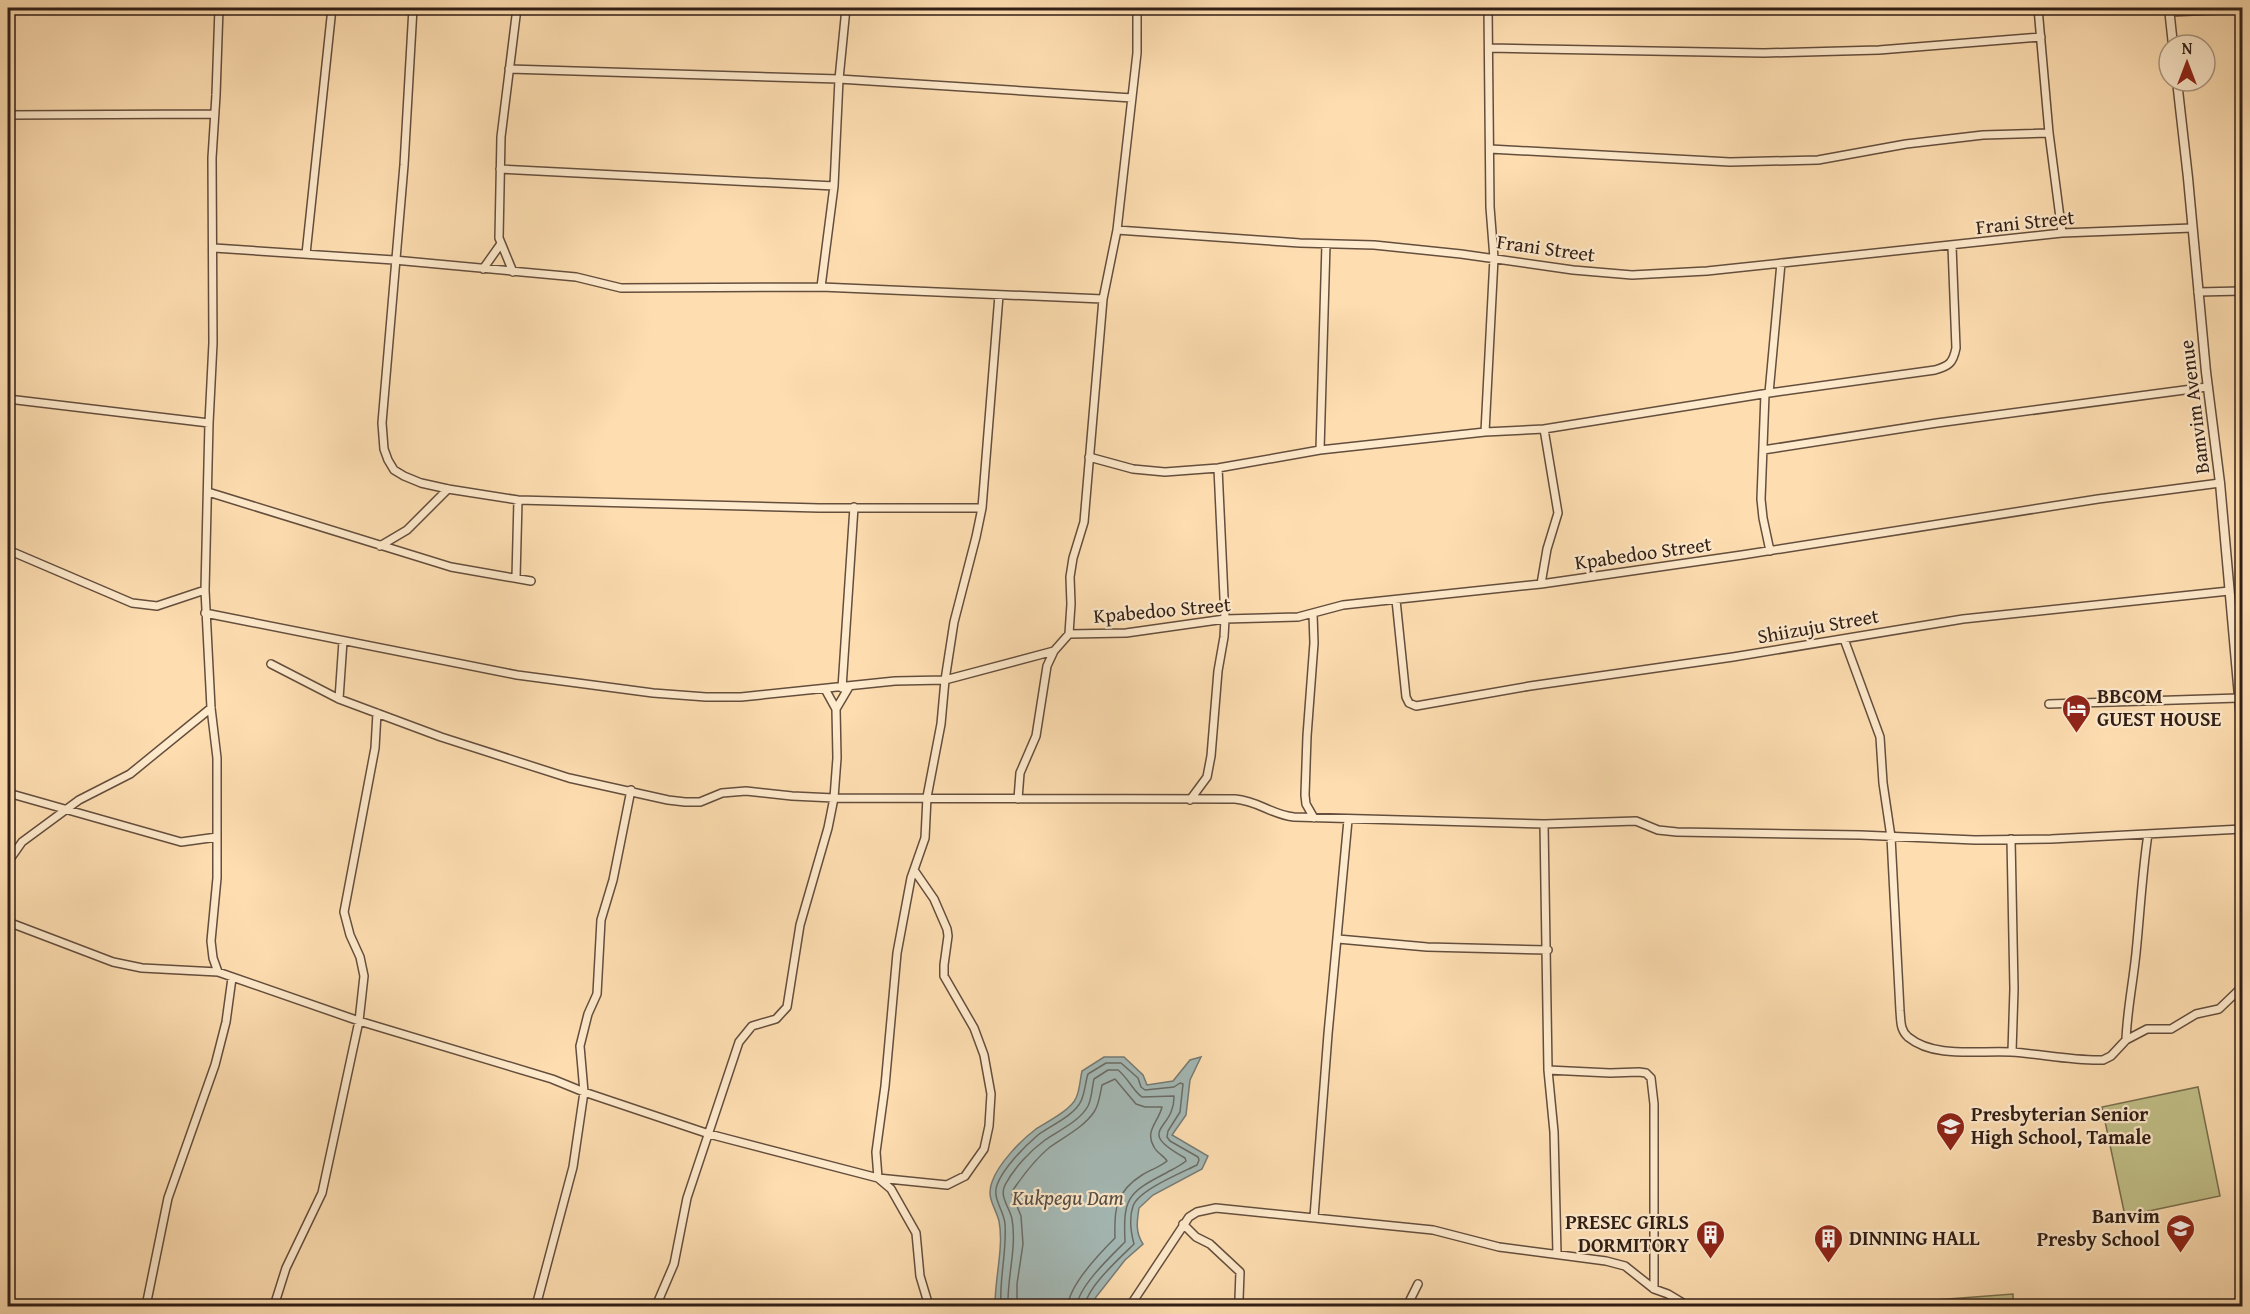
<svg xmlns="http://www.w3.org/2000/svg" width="2250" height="1314" font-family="'Gentium Book Plus',serif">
  <rect width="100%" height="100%" fill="#fedeb1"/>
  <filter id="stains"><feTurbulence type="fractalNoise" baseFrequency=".00333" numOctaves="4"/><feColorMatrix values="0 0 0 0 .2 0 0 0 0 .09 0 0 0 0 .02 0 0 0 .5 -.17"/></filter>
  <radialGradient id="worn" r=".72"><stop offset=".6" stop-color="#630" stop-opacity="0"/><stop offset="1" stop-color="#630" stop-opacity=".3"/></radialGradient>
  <path fill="#c2c18a" stroke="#797050" stroke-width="1.5" d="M2198 1087 2220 1196 2125 1216 2102 1107Z
    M2013 1294V1306H1922V1301Z"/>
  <path fill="#a4b9b6" stroke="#767b76" stroke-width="1.5" d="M1104 1057H1124L1143 1075 1147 1085 1173 1081 1190 1060 1201 1057 1190 1080 1186 1115 1172 1135 1208 1156 1202 1169 1153 1195 1139 1208C1137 1221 1135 1232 1143 1244L1125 1260 1089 1306H999L995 1304C995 1278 1004 1246 999 1221 995 1206 986 1198 992 1182 998 1164 1021 1140 1036 1129 1047 1122 1071 1110 1076 1098 1080 1090 1080 1079 1082 1071Z"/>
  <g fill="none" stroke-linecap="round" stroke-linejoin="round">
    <path stroke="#6a6c66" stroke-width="1.5" d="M1001 1306C999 1279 1007 1252 1005 1224 1004 1210 992 1199 997 1185 1003 1168 1025 1146 1038 1135 1050 1126 1075 1115 1081 1101 1085 1093 1085 1083 1088 1074L1106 1063H1121L1138 1078 1141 1087 1145 1090 1174 1087 1180 1083 1183 1084 1180 1112 1168 1131 1167 1137 1170 1141 1198 1157 1199 1160 1197 1165C1181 1173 1139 1190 1133 1206 1129 1218 1131 1233 1134 1244 1120 1258 1087 1287 1085 1306
      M1008 1306C1007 1277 1017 1248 1012 1219 1010 1208 999 1197 1005 1185 1014 1168 1030 1151 1045 1140 1058 1131 1080 1121 1088 1106 1092 1098 1092 1087 1094 1079L1108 1070H1118C1129 1079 1133 1091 1142 1097L1174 1096C1175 1131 1133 1129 1185 1158L1186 1161C1180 1166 1173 1169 1166 1173 1127 1193 1123 1199 1125 1242 1111 1256 1078 1287 1077 1306
      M1017 1306V1284L1023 1244 1021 1216 1012 1194 1013 1190C1024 1174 1035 1159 1050 1147 1064 1137 1084 1127 1094 1112 1099 1105 1100 1094 1102 1085L1115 1079 1136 1104 1145 1107H1162C1159 1121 1144 1131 1154 1147 1157 1153 1164 1156 1167 1161 1160 1167 1150 1170 1142 1175 1115 1192 1114 1210 1115 1238 1100 1253 1069 1285 1068 1306"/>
    <defs>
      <path id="minor" d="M413 8 404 165 382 423 384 449 388 460 394 470 404 476 421 483 448 489 518 500 819 508H982
        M1137 8V53L1117 230 1300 243 1374 245 1461 254 1573 270 1632 275 1707 271 2062 233 2192 228
        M2038 8 2049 133 2062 233
        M2169 12 2242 9
        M1489 48 1764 53 1879 50 2041 37
        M509 69 839 79 1132 98
        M8 115 214 114
        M1490 149 1730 162 1818 160 1906 144 1983 135 2049 133
        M500 169 834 186
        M214 248 394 260 576 277 621 288 821 287 1103 299
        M306 254 332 8
        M483 269 500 245
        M513 272 499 238 501 137 517 8
        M821 287 834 186 839 79 846 8
        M2198 292 2242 291
        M1769 393 1781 263
        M1765 394 1761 499 1763 518 1770 551
        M8 399 209 423
        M1485 432 1494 258 1490 207 1488 8
        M1320 450 1326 244
        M1763 450 1937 423 2207 387
        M1089 457 1133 469 1165 472 1218 468 1320 450 1485 432 1544 429 1769 393 1935 370C1949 366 1953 363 1956 348L1952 246
        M208 492 451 567 531 581
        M380 546 407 530 448 489
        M8 550 132 603 157 606 205 590
        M516 578 518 500
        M1541 584 1547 549 1558 513 1544 429
        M1396 600 1406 697 1409 703 1416 706 1530 686 1733 657 1963 619 2229 591
        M205 613 517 675 653 693 706 697H741L895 681 945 680 1054 651
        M1313 614 1314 643 1307 736 1305 795 1306 804 1314 818
        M1069 634 1126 633 1225 619 1298 617 1343 605 1541 584 1742 555 2098 499 2220 483
        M1844 639 1880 737 1883 783 1891 837 1900 1011C1901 1021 1900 1030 1908 1037 1935 1059 1979 1050 2011 1052 2042 1054 2072 1061 2103 1060L2111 1056 2126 1040 2147 1029H2171L2196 1014 2219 1009 2242 987
        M271 664 339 699 441 737 569 778 668 800 685 802H700L722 793 746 791 792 796 834 798 1235 799C1259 801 1272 815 1294 817L1544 824 1636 821 1658 830 1677 832 1860 835 1975 840 2051 839 2242 829
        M842 688 854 507
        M339 699 343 641
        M2049 704 2239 698
        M836 709 849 687
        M8 793 181 842 217 837
        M1018 799 1020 773 1036 736 1047 666 1054 651 1069 634 1071 604 1070 577 1073 558 1084 522 1103 299 1117 230
        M1190 800 1207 777 1211 756 1218 671 1224 637 1225 619 1218 468
        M1544 824 1548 1070 1554 1132 1557 1254
        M2011 839 2014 989 2012 1052
        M8 862 22 842 79 800 130 774 211 708
        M8 922 113 962 142 968 218 972 359 1021 552 1079 584 1092 709 1134 878 1178 947 1185 965 1176 984 1149 989 1126 991 1094 984 1055 974 1028 944 976V965L948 936 947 929 934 899 914 870
        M1338 939 1427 947 1548 950
        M218 972 213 958 211 941 217 878V758L211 708 205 590 209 423 213 343 212 158 216 95 219 8
        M2126 1040C2127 1011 2133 983 2136 953 2140 914 2142 874 2148 834
        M1548 1070 1610 1073 1639 1072 1646 1073 1651 1078 1654 1104V1289
        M1314 1217 1328 1034 1348 820
        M1183 1224 1196 1237 1210 1244 1240 1272 1239 1299 1241 1306
        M146 1306 168 1198 215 1065 226 1022 232 978
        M274 1306 286 1268 322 1193 359 1021 364 976 360 957 350 935 344 912 375 748 377 713
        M536 1306 573 1167 584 1092 580 1046 588 1014 597 994 601 920 613 880 631 790
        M656 1306 674 1264 687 1198 739 1042 752 1026 776 1019 787 1007 800 925 828 828 834 798 837 758 836 709 825 689
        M929 1306 920 1276 916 1233 891 1189 878 1178 876 1152 885 1086 897 953 911 878 925 838 927 797 941 724 945 680 954 622 976 537 982 508 999 295
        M1130 1306 1189 1217 1197 1212 1216 1208 1433 1230 1499 1247 1606 1261 1625 1266 1654 1289 1668 1294 1688 1306
        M1407 1306 1418 1284"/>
      <path id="tertiary" d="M2169 8 2173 45
        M2177 81 2188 178 2206 372 2220 483 2242 730"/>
    </defs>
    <use href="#minor" stroke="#644e3d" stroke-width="10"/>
    <use href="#tertiary" stroke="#644e3d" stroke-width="11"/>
    <use href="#minor" stroke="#feeacc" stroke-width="7"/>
    <use href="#tertiary" stroke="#feeacc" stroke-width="8"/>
  </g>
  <defs>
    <symbol id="hotel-pin" viewBox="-11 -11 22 30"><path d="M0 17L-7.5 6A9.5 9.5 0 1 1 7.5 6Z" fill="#8f2418" stroke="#feeacc"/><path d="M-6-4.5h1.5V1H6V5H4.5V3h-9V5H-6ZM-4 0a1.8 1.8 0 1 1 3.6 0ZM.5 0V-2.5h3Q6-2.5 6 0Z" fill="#fff"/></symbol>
    <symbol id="school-pin" viewBox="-11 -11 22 30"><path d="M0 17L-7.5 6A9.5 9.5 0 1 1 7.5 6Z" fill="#8f2418" stroke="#feeacc"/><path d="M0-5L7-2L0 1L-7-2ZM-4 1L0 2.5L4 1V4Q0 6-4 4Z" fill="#fff"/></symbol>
    <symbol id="building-pin" viewBox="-11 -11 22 30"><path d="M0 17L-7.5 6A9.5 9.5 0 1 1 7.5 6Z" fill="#8f2418" stroke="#feeacc"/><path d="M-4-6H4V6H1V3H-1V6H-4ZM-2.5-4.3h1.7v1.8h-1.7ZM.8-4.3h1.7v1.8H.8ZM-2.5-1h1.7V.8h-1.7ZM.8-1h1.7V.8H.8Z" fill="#fff"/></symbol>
  </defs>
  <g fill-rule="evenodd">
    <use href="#hotel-pin" x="2060" y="692" width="33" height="45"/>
    <use href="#school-pin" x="1934" y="1110" width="33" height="45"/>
    <use href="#school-pin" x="2164" y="1212" width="33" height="45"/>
    <use href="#building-pin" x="1694" y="1218" width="33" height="45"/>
    <use href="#building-pin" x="1812" y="1222" width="33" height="45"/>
  </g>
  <g text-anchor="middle" stroke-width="4.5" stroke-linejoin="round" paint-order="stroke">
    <g font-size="20" fill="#301e16" stroke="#feeacc">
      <text transform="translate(2025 222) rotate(-6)" y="7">Frani Street</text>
      <text transform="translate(1546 248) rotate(8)" y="7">Frani Street</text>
      <text transform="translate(2194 407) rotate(-97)" y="7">Bamvim Avenue</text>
      <text transform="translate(1643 553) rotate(-8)" y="7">Kpabedoo Street</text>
      <text transform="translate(1162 610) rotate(-5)" y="7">Kpabedoo Street</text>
      <text transform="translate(1818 626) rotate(-10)" y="7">Shiizuju Street</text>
    </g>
    <g font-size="20" font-weight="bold" fill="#301e16" stroke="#feeacc" text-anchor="start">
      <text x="2097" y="703">BBCOM<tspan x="2097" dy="23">GUEST HOUSE</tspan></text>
      <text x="1971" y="1121">Presbyterian Senior<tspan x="1971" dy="23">High School, Tamale</tspan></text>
      <text x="2160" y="1223" text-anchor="end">Banvim<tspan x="2160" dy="23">Presby School</tspan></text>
      <text x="1689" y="1229" text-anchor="end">PRESEC GIRLS<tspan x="1689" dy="23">DORMITORY</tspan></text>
      <text x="1849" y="1245">DINNING HALL</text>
    </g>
    <g font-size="21" font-style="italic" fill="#534c46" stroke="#feeacc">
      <text x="1068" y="1205">Kukpegu Dam</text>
    </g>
  </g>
  <rect width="2250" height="1314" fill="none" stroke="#fedeb1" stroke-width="30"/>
  <rect x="9" y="9" width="2232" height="1296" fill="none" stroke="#301e16" stroke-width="3"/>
  <rect x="15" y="15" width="2220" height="1284" fill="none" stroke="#301e16" stroke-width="1.5"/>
  <g transform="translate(2187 63)"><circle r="28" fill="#feeacc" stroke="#ac9883" stroke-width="1.5"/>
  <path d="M0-4.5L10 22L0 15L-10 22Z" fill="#8f2418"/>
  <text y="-9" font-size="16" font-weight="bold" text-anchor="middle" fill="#301e16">N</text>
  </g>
  <rect width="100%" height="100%" filter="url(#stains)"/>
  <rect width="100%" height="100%" fill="url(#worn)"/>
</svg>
